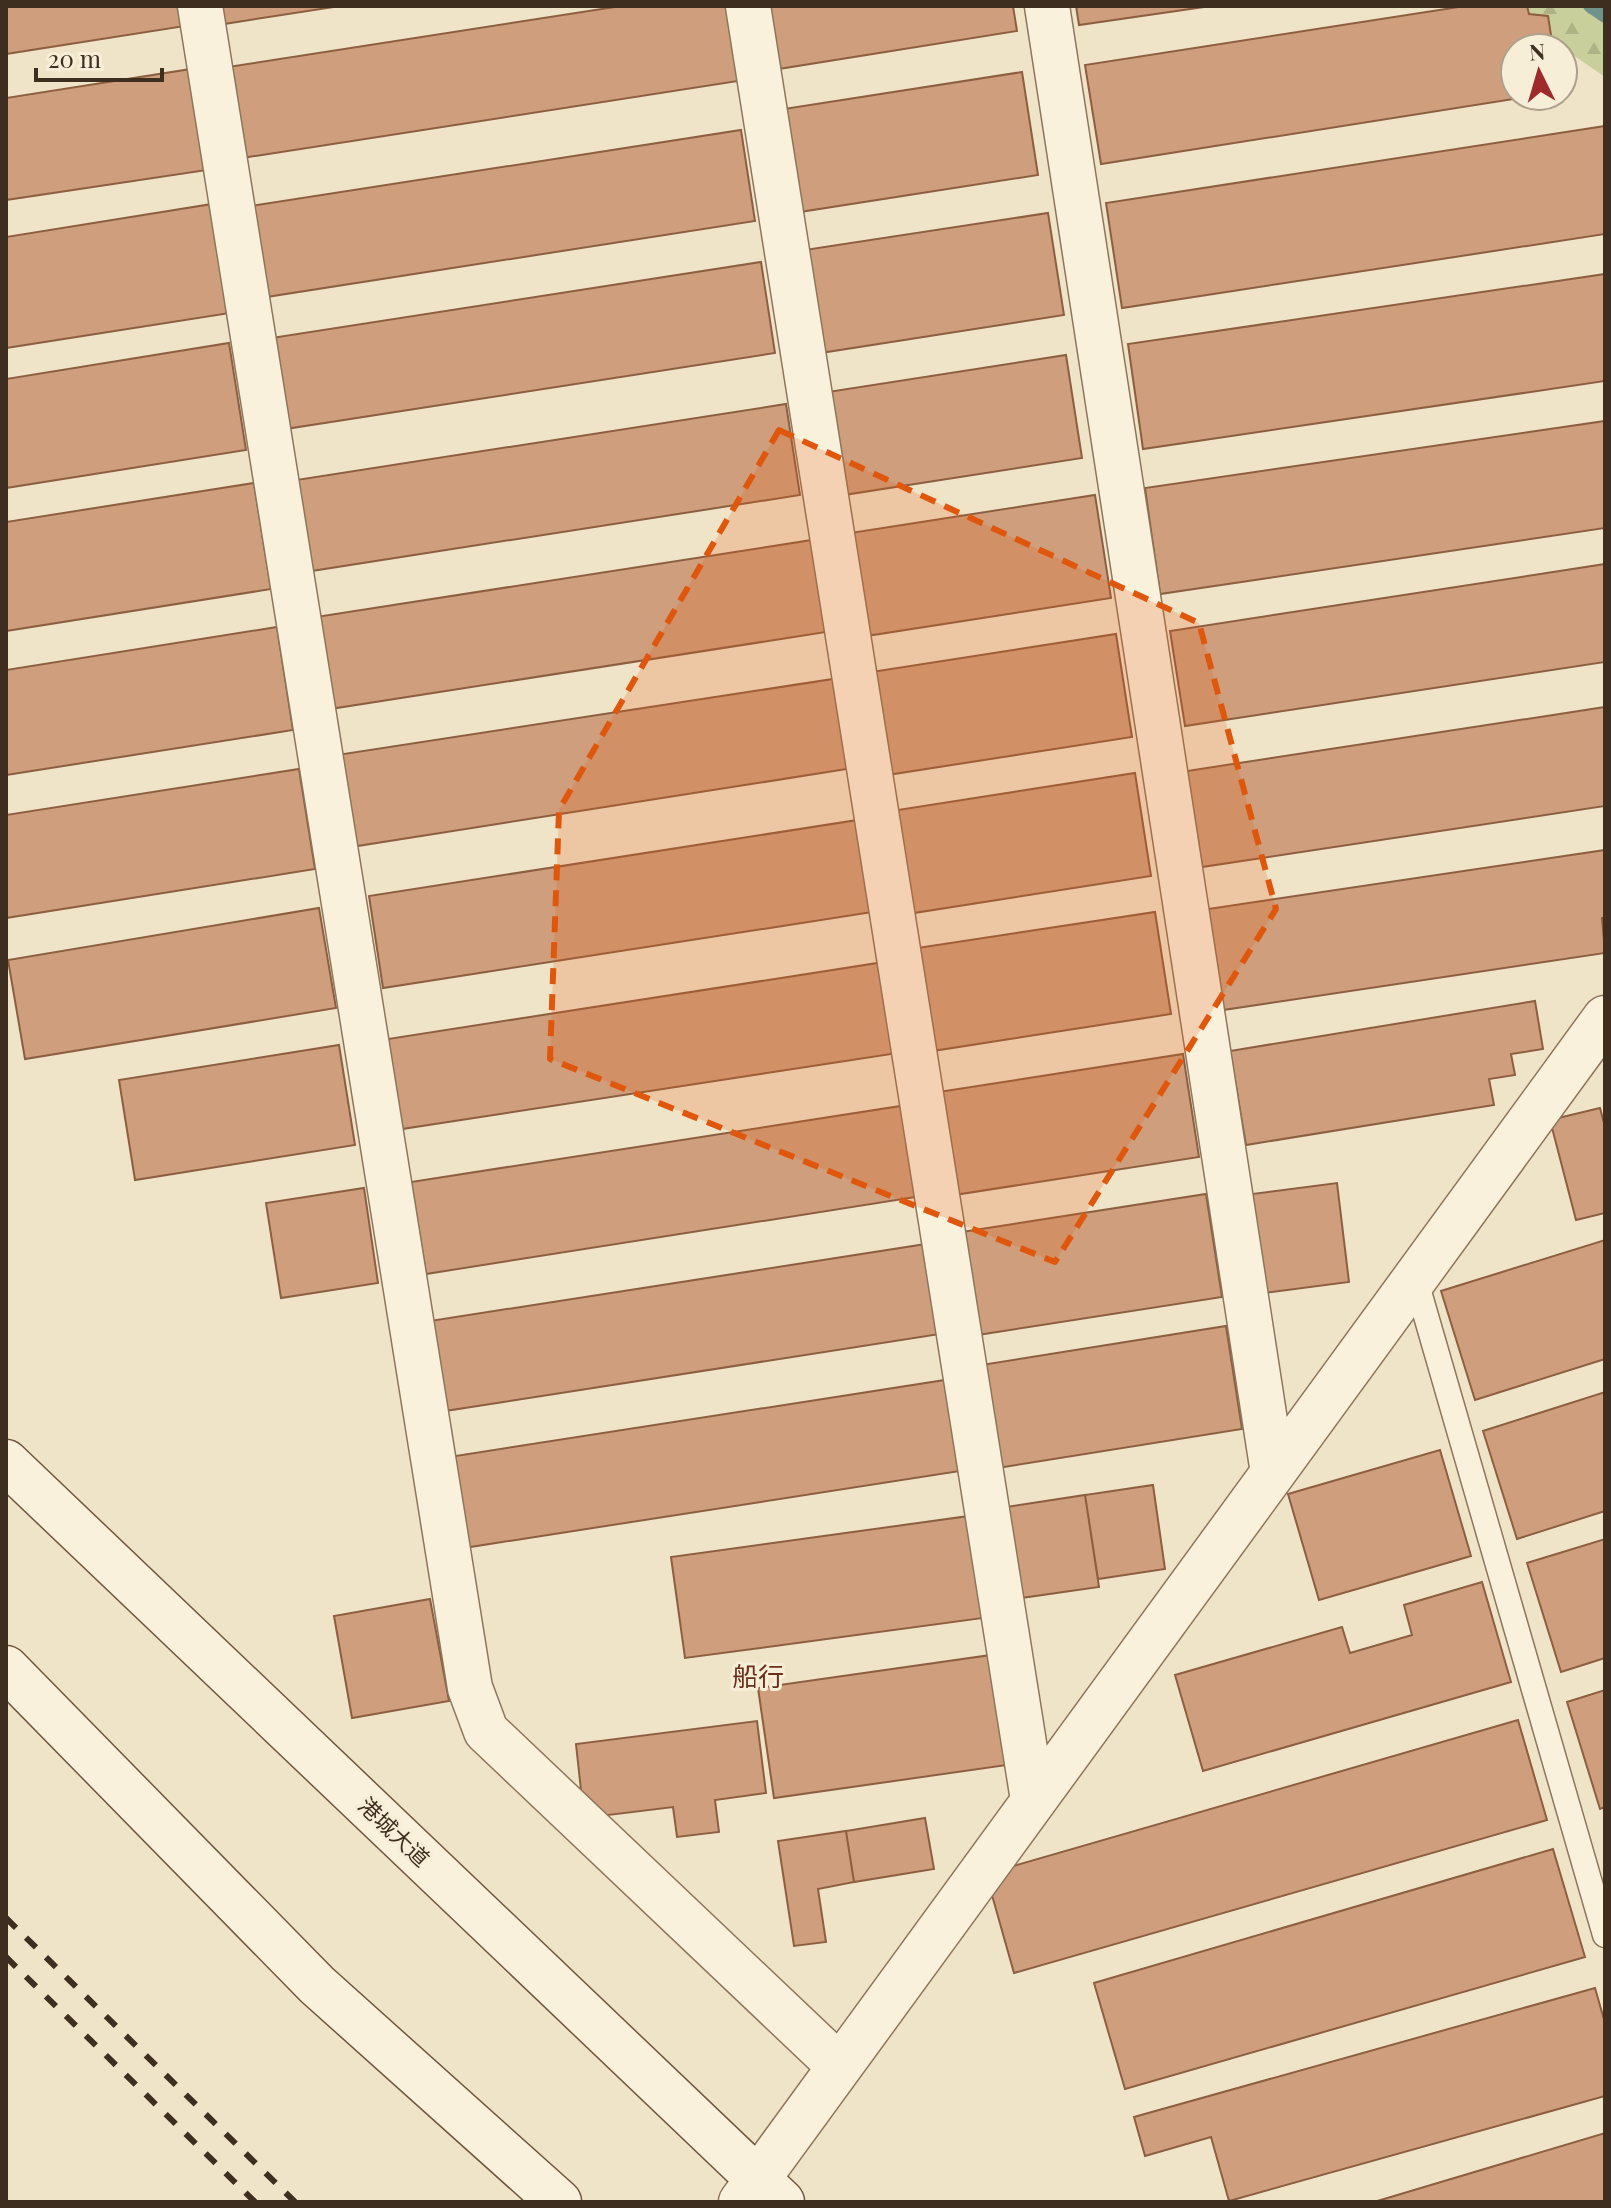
<svg xmlns="http://www.w3.org/2000/svg" width="1611" height="2208" font-family="'Playfair Display','Noto Sans SC',serif">
  <defs>
    <pattern id="forest-firs" width="22" height="20" patternUnits="userSpaceOnUse" patternTransform="scale(2)"><rect width="22" height="20" fill="#c9cf9b"/><path d="M5 1l3.5 6h-7zM16 11l3.5 6h-7z" fill="#aeb285"/></pattern>
  </defs>
  <rect width="100%" height="100%" fill="#f0e4c8"/>
  <path fill="url(#forest-firs)" d="M1502 6H1605V77Z"/>
  <g fill="none" stroke-linecap="round" stroke-linejoin="round">
    <path stroke="#6f938a" stroke-width="12" d="M1589 6 1605 17"/>
  </g>
  <path fill="#cf9f7d" stroke="#8d5f41" stroke-width="2" d="M6 6H182L185 26 6 54Z
    M221 6H340L224 24Z
    M621 6H726L738 81 242 158 228 67Z
    M756 6H1013L1017 31 766 71Z
    M1076 6H1211L1079 25Z
    M1465 6H1527L1529 14 1548 16 1553 48H1515V96H1533L1101 164 1085 65Z
    M191 69 207 170 6 200V98Z
    M1022 72 1038 175 787 214 771 111Z
    M1605 126V234L1122 308 1106 203Z
    M741 130 755 221 260 298 245 207Z
    M212 204 230 313 6 348V237Z
    M1048 213 1064 315 814 354 798 251Z
    M761 262 775 353 279 430 265 339Z
    M1605 274V381L1143 449 1128 344Z
    M229 343 246 450 6 488V379Z
    M1066 355 1082 458 831 497 815 394Z
    M786 404 800 495 305 572 290 481Z
    M1605 421V528L1160 594 1145 488Z
    M254 483 271 589 6 631V522Z
    M1095 495 1111 598 860 637 844 534Z
    M812 540 826 632 330 709 316 617Z
    M1605 564V662L1185 726 1170 631Z
    M277 627 293 730 6 775V670Z
    M1116 634 1132 737 881 776 865 673Z
    M833 679 847 769 351 847 337 755Z
    M1605 707V806L1202 867 1187 771Z
    M299 769 315 869 6 918V815Z
    M1135 773 1151 876 901 915 885 812Z
    M864 819 879 911 383 988 369 896Z
    M1605 850V918H1602L1605 953 1223 1010 1208 909Z
    M319 908 336 1008 25 1059 8 960Z
    M1155 912 1171 1014 920 1053 904 950Z
    M884 962 898 1053 402 1129 388 1039Z
    M1535 1001 1543 1049 1511 1054 1515 1075 1489 1079 1494 1105 1246 1145 1230 1051Z
    M339 1045 355 1145 135 1180 119 1080Z
    M1183 1054 1199 1157 948 1196 932 1093Z
    M907 1105 922 1196 426 1274 411 1182Z
    M1600 1108 1605 1127V1213L1576 1220 1550 1120Z
    M1337 1183 1349 1282 1264 1293 1252 1194Z
    M364 1188 378 1283 281 1298 266 1203Z
    M1206 1194 1222 1297 971 1336 955 1233Z
    M1605 1240V1359L1475 1400 1441 1291Z
    M926 1244 940 1334 445 1411 430 1321Z
    M1226 1326 1242 1429 991 1469 975 1366Z
    M945 1380 960 1471 464 1548 449 1457Z
    M1605 1392V1511L1517 1539 1483 1431Z
    M1440 1450 1471 1556 1319 1600 1288 1494Z
    M1153 1485 1165 1569 1098 1579 1085 1495Z
    M1085 1495 1099 1587 1021 1598 1006 1507Z
    M969 1516 983 1618 685 1658 671 1557Z
    M1605 1539V1658L1561 1672 1527 1563Z
    M1482 1582 1511 1682 1203 1771 1175 1675 1342 1627 1350 1653 1412 1635 1404 1605Z
    M430 1599 449 1701 352 1718 334 1616Z
    M991 1655 1007 1765 774 1798 758 1688Z
    M1605 1690V1807L1600 1809 1567 1702Z
    M1518 1720 1547 1820 1014 1973 986 1874Z
    M757 1721 766 1793 715 1800 719 1832 677 1837 673 1807 584 1818 576 1744Z
    M925 1818 934 1869 854 1882 846 1831Z
    M846 1831 854 1882 818 1889 826 1942 794 1946 778 1841Z
    M1553 1849 1585 1957 1125 2089 1094 1983Z
    M1595 1988 1605 2023V2096L1229 2201 1211 2137 1145 2156 1134 2117Z
    M1605 2133V2202H1374Z"/>
  <g fill="none" stroke-linecap="round" stroke-linejoin="round">
    <defs>
      <path id="lane" d="M1415 1278 1605 1935"/>
      <path id="street" d="M200 6 470 1688 486 1731 838 2065
        M748 6 1033 1800
        M1047 6 1273 1473
        M741 2202 1605 1018"/>
      <path id="secondary" d="M6 1462 782 2202
        M6 1668 317 1985 559 2202"/>
    </defs>
    <use href="#lane" stroke="#8d765c" stroke-width="27"/>
    <use href="#street" stroke="#8d765c" stroke-width="47"/>
    <use href="#secondary" stroke="#6f573f" stroke-width="47"/>
    <use href="#lane" stroke="#faf1dc" stroke-width="24"/>
    <use href="#street" stroke="#faf1dc" stroke-width="44"/>
    <use href="#secondary" stroke="#faf1dc" stroke-width="44"/>
    <path stroke="#3d2e20" stroke-width="6" stroke-dasharray="14 14" stroke-linecap="butt" d="M6 1918 295 2202
      M6 1957 255 2202"/>
  </g>
  <path fill="#df570d" fill-opacity="0.2" stroke="#df570d" stroke-width="6" stroke-dasharray="16 10" stroke-linejoin="round" d="M779 430 1199 623 1276 909 1055 1262 550 1059 559 810Z"/>
  <g text-anchor="middle" stroke-width="6" stroke-linejoin="round" paint-order="stroke">
    <g font-size="22" fill="#3d2e20" stroke="#f7eed8">
      <text transform="translate(394 1832) rotate(44)" y="8">港城大道</text>
    </g>
    <g font-size="26" fill="#6b2e1e" stroke="#f7eed8">
      <text x="758" y="1686">船行</text>
    </g>
  </g>
  <rect width="1611" height="2208" fill="none" stroke="#3d2e20" stroke-width="16"/>
  <g transform="translate(1539 72) rotate(355)"><circle r="38" fill="#f7eed8" stroke="#ada18e" stroke-width="2"/>
  <path d="M0-6L14 30L0 20L-14 30Z" fill="#9e2a2b"/>
  <text y="-12" font-size="22" font-weight="bold" text-anchor="middle" fill="#3d2e20">N</text>
  </g>
  <path d="M36 68v12h126v-12" fill="none" stroke="#3d2e20" stroke-width="4"/>
  <text x="48" y="68" font-size="24" fill="#3d2e20" stroke="#f7eed8" stroke-width="6" paint-order="stroke">20 m</text>
</svg>
